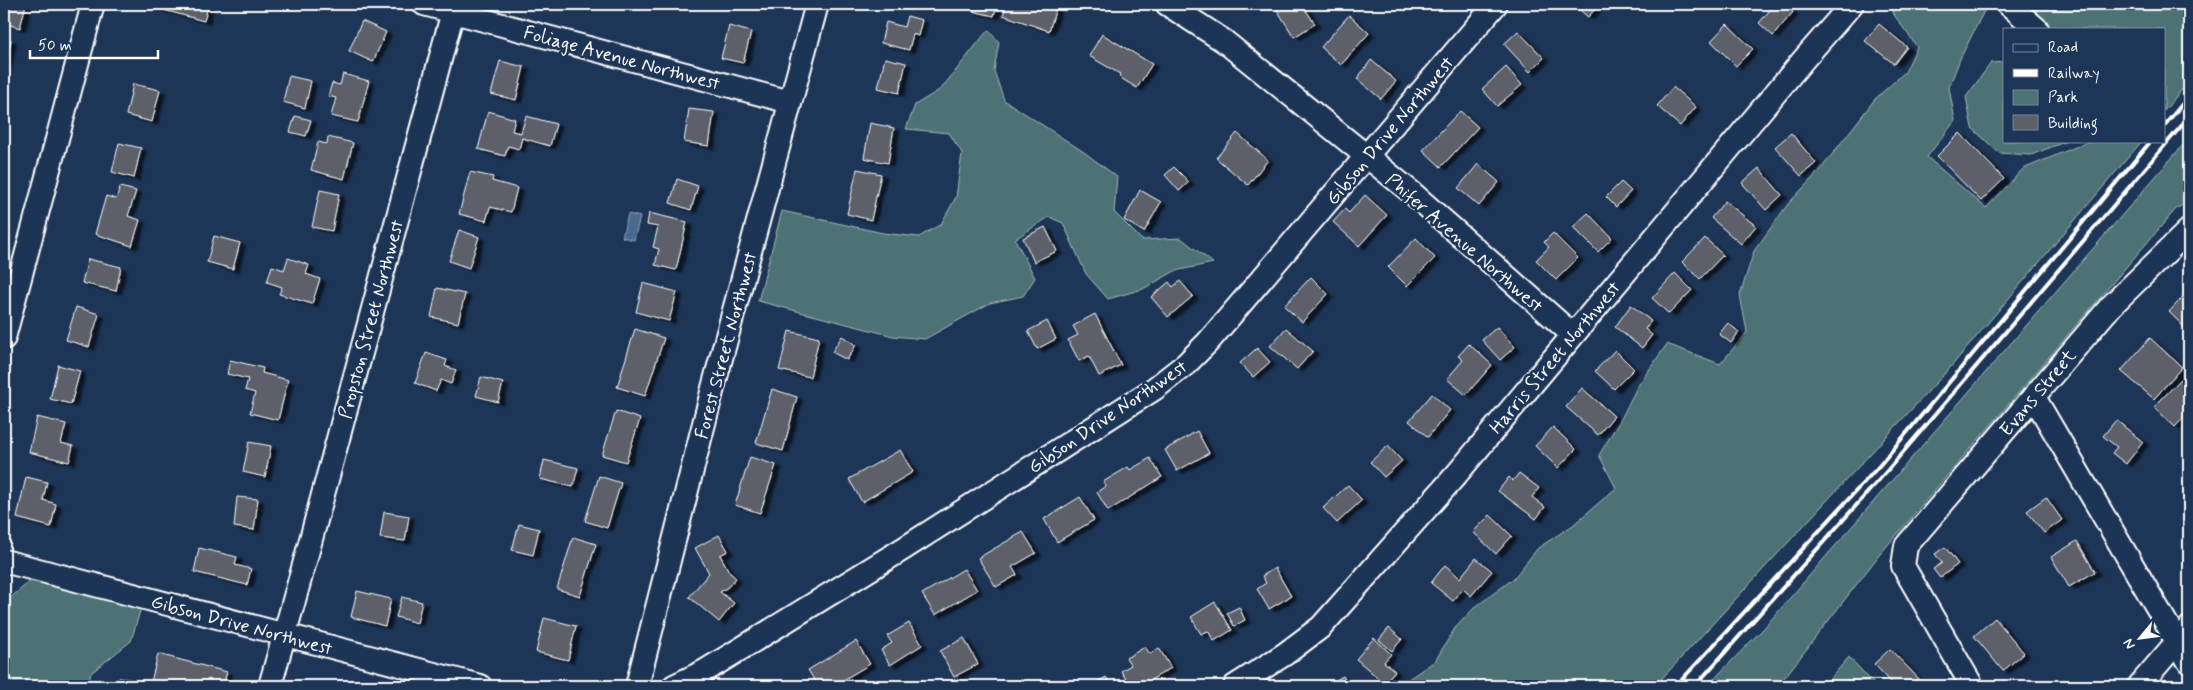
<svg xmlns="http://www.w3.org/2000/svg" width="2193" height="690" font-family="Mynerve,sans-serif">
  <defs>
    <filter id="shadow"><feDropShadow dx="5.5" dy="3" stdDeviation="1" flood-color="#0009"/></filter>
  </defs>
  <rect width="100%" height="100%" fill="#1d3557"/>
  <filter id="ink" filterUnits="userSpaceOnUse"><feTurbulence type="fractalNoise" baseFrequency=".02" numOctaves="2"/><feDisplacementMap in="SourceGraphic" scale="10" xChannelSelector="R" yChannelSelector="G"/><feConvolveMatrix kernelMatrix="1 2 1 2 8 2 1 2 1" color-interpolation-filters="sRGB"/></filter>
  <g filter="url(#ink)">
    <path fill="#4d7275" stroke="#a6b8ba" d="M1903 4H1974L1984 11 1960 59 1949 87 1955 121 1927 157 1986 208 2023 169 2090 141H2142L1949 369 1655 686H1398L1435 661 1455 628 1474 608 1513 579 1538 548 1573 525 1616 488 1599 455 1622 417 1637 387 1667 344 1720 364 1747 332 1740 295 1754 251 1788 204 1820 170 1875 99 1905 72 1917 47 1892 12Z
      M2024 4H2189V81L2164 111V29H2054Z
      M988 30 999 42 994 71 1004 100 1084 152 1117 177 1114 212 1142 240 1181 238 1213 263 1175 271 1143 289 1108 299 1086 274 1063 223 1049 217 1015 239 1035 278 1023 296 990 303 925 339 893 336 758 301 782 211 883 233 919 237 941 224 956 197 962 153 949 133 906 129 915 105 941 89Z
      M2004 62V141H2067L2031 155 1999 153 1972 128 1966 97 1991 63Z
      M2189 138V201L2176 209 1880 554 1778 686H1707L1764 628Z
      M34 578 141 608 131 641 91 673 88 686H4V603Z
      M1849 657 1876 686H1824Z"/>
    <path fill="#486a8f" stroke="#91a6bc" d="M628 214 640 217 634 240 622 237Z"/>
    <path fill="#5d6067" stroke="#fff" filter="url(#shadow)" d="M4 4H26L20 28 4 23Z
      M150 4H209L204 21 149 6Z
      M974 4H997L994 16 972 11Z
      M1007 4H1045L1056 8 1049 31 1003 15Z
      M1283 4H1302L1315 24 1294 37 1276 8Z
      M1573 4H1600L1588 17Z
      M1775 4H1784L1793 12 1773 36 1759 23Z
      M1349 15 1369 33 1341 65 1321 47Z
      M907 16 922 20 918 36 913 34 909 50 881 43 886 22 904 27Z
      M362 21 386 32 373 62 349 51Z
      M1727 24 1753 49 1736 66 1711 41Z
      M1879 24 1907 47 1894 64 1865 41Z
      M729 26 751 32 743 63 721 58Z
      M1518 31 1544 58 1530 72 1504 44Z
      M1102 34 1152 64 1137 88 1119 77 1120 74 1089 56Z
      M4 38 11 40 4 75Z
      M885 58 906 63 899 93 878 88Z
      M1371 60 1396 81 1381 99 1357 79Z
      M500 61 524 67 516 100 491 94Z
      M1506 67 1522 85 1497 106 1482 89Z
      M343 74 369 81 358 122 331 116 336 98 328 96 332 83 340 85Z
      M289 76 311 81 305 108 283 102Z
      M133 84 160 90 152 122 126 115Z
      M1673 87 1696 107 1680 126 1657 106Z
      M689 109 714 112 709 146 684 142Z
      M488 111 515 119 512 131 521 133 526 116 556 124 550 146 522 138 519 149 508 146 505 156 478 149Z
      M1460 111 1478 127 1441 167 1423 150Z
      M295 116 311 120 306 136 290 132Z
      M870 123 894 128 888 163 864 158Z
      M1237 133 1268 160 1248 185 1216 158Z
      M1791 133 1816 163 1801 176 1775 147Z
      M1960 133 2004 179 1981 201 1937 156Z
      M328 137 353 143 344 179 311 170 318 142 327 144Z
      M119 143 141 148 134 178 112 172Z
      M1478 164 1499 182 1479 206 1458 188Z
      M1174 167 1189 182 1179 191 1165 175Z
      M1759 168 1782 195 1766 210 1742 183Z
      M857 169 881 174 871 220 847 214Z
      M470 172 493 177 492 181 517 188 511 212 490 207 486 221 459 214Z
      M677 179 698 186 691 210 670 203Z
      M1621 182 1631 191 1616 207 1606 197Z
      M120 187 136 191 128 216 140 220 132 246 95 234 106 196 116 199Z
      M320 190 339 194 332 231 312 227Z
      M1140 190 1161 202 1144 232 1124 220Z
      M1365 195 1387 215 1359 246 1333 222 1345 209 1349 213Z
      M1725 201 1756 226 1741 244 1711 218Z
      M649 213 687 222 676 270 655 265 659 249 653 247 658 227 647 225Z
      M1588 213 1612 238 1598 252 1573 227Z
      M1045 227 1057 251 1034 262 1023 238Z
      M459 230 479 237 469 268 449 261Z
      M1553 233 1578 258 1556 280 1536 260 1549 247 1544 242Z
      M214 236 240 243 233 269 207 262Z
      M1416 238 1435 258 1407 286 1388 267Z
      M1705 238 1723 255 1700 279 1682 262Z
      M288 258 309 265 306 274 320 279 312 304 279 294 282 287 267 282 272 266 284 270Z
      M88 259 121 267 116 291 82 283Z
      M1675 273 1692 290 1669 314 1652 298Z
      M1311 277 1328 294 1302 322 1284 306Z
      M1180 281 1193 296 1168 317 1151 297 1169 282 1173 287Z
      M643 283 677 292 669 321 636 312Z
      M437 288 465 294 458 323 431 317Z
      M2189 290V324L2185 328 2169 312Z
      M1631 305 1651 321 1645 329 1652 335 1642 348 1615 327Z
      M76 307 99 314 89 347 66 340Z
      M1095 314 1121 365 1099 376 1089 356 1079 361 1068 340 1078 335 1073 326Z
      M1047 321 1056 339 1037 349 1028 331Z
      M1728 323 1739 332 1731 343 1719 334Z
      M1497 327 1515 347 1500 360 1482 340Z
      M1286 328 1313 351 1297 369 1270 346Z
      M635 329 664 338 645 396 617 387Z
      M789 331 819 338 810 377 779 370Z
      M842 336 856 345 847 360 832 352Z
      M2150 338 2182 367 2154 399 2121 371Z
      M1469 344 1492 365 1466 395 1447 379 1463 360 1458 356Z
      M1257 348 1270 362 1253 377 1240 363Z
      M1615 350 1634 369 1614 389 1595 371Z
      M426 353 447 360 445 366 456 370 451 384 441 380 436 391 415 383Z
      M230 360 263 368 262 373 288 380 278 420 250 413 255 393 245 390 248 379 227 374Z
      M58 365 80 371 71 404 50 399Z
      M481 377 503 383 498 402 476 396Z
      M2181 379 2189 387V412L2175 427 2154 407Z
      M1582 388 1614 416 1598 435 1566 407Z
      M772 389 797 397 783 451 756 443Z
      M1432 394 1450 410 1428 437 1409 421Z
      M616 411 640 419 626 462 602 455Z
      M37 417 66 424 61 443 73 446 69 462 29 452Z
      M2116 420 2143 442 2126 464 2112 453 2117 447 2103 436Z
      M1553 427 1576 449 1558 468 1535 446Z
      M1197 431 1209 453 1177 471 1165 450Z
      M249 442 271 446 265 477 243 472Z
      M1388 446 1402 461 1384 477 1370 462Z
      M900 450 913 472 862 502 849 479Z
      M750 457 776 465 760 513 735 505Z
      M1150 458 1162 477 1108 511 1097 492 1106 486 1103 482 1128 467 1130 470Z
      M544 460 578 468 573 487 540 479Z
      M1519 473 1539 488 1532 497 1545 507 1536 519 1498 491 1509 477 1513 481Z
      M599 476 621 483 607 528 585 521Z
      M26 477 47 482 43 500 56 504 51 527 17 518Z
      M1348 485 1362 500 1337 523 1323 508Z
      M237 497 258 499 254 530 234 527Z
      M1080 497 1094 520 1057 542 1044 519Z
      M2046 497 2062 520 2044 533 2027 511Z
      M384 512 409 516 405 541 380 538Z
      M1490 515 1512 536 1496 554 1473 532Z
      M519 524 539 529 533 555 512 550Z
      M1023 532 1036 553 1012 567 1017 575 996 587 978 558Z
      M719 535 728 551 720 555 730 573 736 578 728 587 720 592 734 603 719 622 689 597 709 573 695 548Z
      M573 537 596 544 580 596 557 589Z
      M2077 541 2095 572 2069 587 2051 557Z
      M1945 547 1958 564 1940 578 1933 569 1942 563 1935 554Z
      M199 548 237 557 235 565 251 569 247 585 194 572Z
      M1476 558 1492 571 1471 596 1463 589 1453 601 1431 583 1445 565 1460 578Z
      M1275 568 1291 596 1269 609 1257 589 1266 583 1262 576Z
      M964 569 977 590 935 615 922 594Z
      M357 591 391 599 385 626 351 617Z
      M402 597 422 602 417 623 396 617Z
      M1215 602 1232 630 1214 641 1208 631 1201 634 1191 617Z
      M1239 607 1245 620 1234 626 1227 613Z
      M544 618 576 626 568 660 536 652Z
      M1995 618 2024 653 2003 671 1974 636Z
      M909 623 922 645 890 665 881 650 892 643 887 636Z
      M1389 628 1402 639 1392 651 1379 640Z
      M964 638 978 664 954 677 940 651Z
      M1374 638 1391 654 1384 662 1395 671 1384 683 1356 659Z
      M856 641 870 664 833 686H818L808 670Z
      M1145 647 1150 654 1159 648 1171 668 1141 686H1130L1121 671 1131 665 1126 658Z
      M1890 649 1923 683 1919 686H1895L1874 664Z
      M158 654 227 672 223 686H166L151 682Z
      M1343 676 1349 686H1326Z
      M1106 677 1112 686H1090Z
      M119 678 143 681 142 686H117Z"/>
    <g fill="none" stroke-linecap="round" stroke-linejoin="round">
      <defs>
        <path id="minor" d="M424 4 790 102
          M1167 4 1224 41 1411 192 1573 335
          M2008 4 2037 29
          M4 338 93 4
          M2034 397 2189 662
          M4 561 480 686
          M270 686 307 554 455 4
          M637 686 713 388 817 4
          M674 686 703 672 903 549 1154 389 1186 364 1208 342 1496 4
          M1235 686 1285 654 1321 627 1456 475 1804 59 1852 4
          M1972 686 1903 566 1906 546 2111 306 2189 230
          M2139 686 2189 628"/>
      </defs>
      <use href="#minor" stroke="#fff" stroke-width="26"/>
      <use href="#minor" stroke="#1d3557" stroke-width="22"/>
      <path stroke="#fff" stroke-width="4" d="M2164 126 2189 96
        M1676 686 1879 466 2151 141
        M1695 686 1886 472 2189 117"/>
    </g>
  </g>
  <g text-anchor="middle" stroke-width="5" stroke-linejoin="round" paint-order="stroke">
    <g font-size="19" fill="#fff" stroke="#1d3557">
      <text transform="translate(622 57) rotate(15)" y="7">Foliage Avenue Northwest</text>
      <text transform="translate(1389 130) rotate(-50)" y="7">Gibson Drive Northwest</text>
      <text transform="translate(1465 242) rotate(41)" y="7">Phifer Avenue Northwest</text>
      <text transform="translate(370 319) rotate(-75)" y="7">Propston Street Northwest</text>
      <text transform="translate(725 345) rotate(-75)" y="7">Forest Street Northwest</text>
      <text transform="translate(1554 357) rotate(-50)" y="7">Harris Street Northwest</text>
      <text transform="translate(2037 392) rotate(-50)" y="7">Evans Street</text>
      <text transform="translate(1107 416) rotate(-34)" y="7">Gibson Drive Northwest</text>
      <text transform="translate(242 624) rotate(15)" y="7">Gibson Drive Northwest</text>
    </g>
  </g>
  <rect width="2193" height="690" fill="none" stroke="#1d3557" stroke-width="20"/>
  <rect x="10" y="10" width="2173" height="670" fill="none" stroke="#fff" stroke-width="2" filter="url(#ink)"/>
  <rect x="2003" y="28" width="162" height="115" fill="#1d3557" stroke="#77869a"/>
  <rect x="2013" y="44" width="25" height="8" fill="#1d3557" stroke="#77869a"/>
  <text x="2048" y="52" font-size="15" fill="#ffffff">Road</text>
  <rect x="2013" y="69" width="25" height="8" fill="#ffffff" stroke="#77869a"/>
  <text x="2048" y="78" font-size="15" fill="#ffffff">Railway</text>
  <rect x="2013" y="90" width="25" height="15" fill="#4d7275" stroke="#77869a"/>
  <text x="2048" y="102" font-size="15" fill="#ffffff">Park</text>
  <rect x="2013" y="115" width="25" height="15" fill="#5d6067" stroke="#77869a"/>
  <text x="2048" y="128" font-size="15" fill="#ffffff">Building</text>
  <g transform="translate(2140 638) rotate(241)" stroke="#1d3557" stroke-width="4" paint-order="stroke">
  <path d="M0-4L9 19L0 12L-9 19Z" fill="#ffffff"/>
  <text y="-8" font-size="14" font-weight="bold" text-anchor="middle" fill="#ffffff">N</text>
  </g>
  <path d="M30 50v8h128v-8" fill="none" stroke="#ffffff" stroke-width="2.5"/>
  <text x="38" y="50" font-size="15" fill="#ffffff" stroke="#1d3557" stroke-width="4" paint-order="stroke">50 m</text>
</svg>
